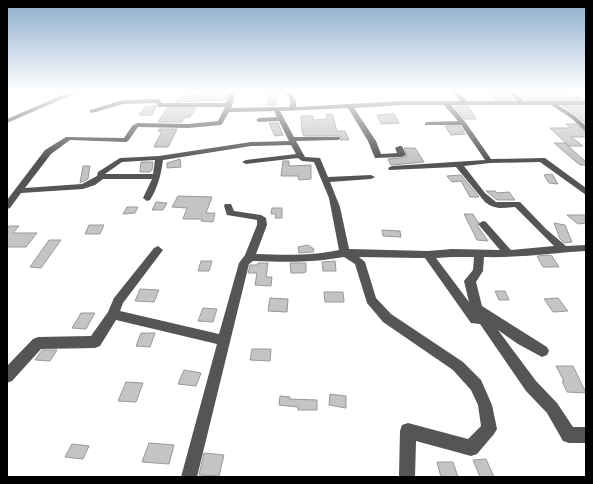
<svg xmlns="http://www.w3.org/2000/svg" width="593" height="484" font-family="Montserrat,sans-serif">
  <rect width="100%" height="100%" fill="#fff"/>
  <path fill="#c4c4c4" stroke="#999" d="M202 92H224L223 94H228L225 100 176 102 180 96H195L196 94H201Z
    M269 92H277L276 105H267Z
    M507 93 513 100H494L491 94Z
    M518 93H561L567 97H580L583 100H525Z
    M150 106H155L156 107 152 115H139L145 107Z
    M454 106H468L476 119H464Z
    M563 106H586V124L576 115Z
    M167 108H196L190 117H185L182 122H158Z
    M326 114H332L337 131H345L349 140H340L342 137 340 136H304L302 131 301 116H313V120L327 119Z
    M394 114 399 123 381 124 377 115Z
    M269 123H278L283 135 275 136Z
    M566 124H576L586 133V137H571L583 146H569L550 128H571Z
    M445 126H460L465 134 451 135Z
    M159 129H177L168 147H154L162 131H158Z
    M554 143H565L586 162V165H580Z
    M404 148H415L424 162 391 165 388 159 402 158 407 156Z
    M180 159 181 167 167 168V163Z
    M283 161H289V166L311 165V179L299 180 298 176H281Z
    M141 162H153L152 170 150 172H140Z
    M83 166H90L88 179 80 183Z
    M552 174 558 184 549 183 544 175Z
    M461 175 479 197H470L461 181 452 182 447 176Z
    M486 191H495L497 193 509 192 515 200H497Z
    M178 196 212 197 206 213H215L213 222 201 221 202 219H183L187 208 172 207Z
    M156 202 167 203 163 210H152Z
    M127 207H138L135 213 123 214Z
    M272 208H282V218H275L276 214H271Z
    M464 214H473L477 221 479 222 477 225 488 241 477 240Z
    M567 215H586V223L578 224Z
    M554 223 565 225 572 242 564 243 560 239Z
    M89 225H104L100 234H85Z
    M9 226H19L13 233H37L26 247H7V229Z
    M382 230 400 231 401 237 383 236Z
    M49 240H61L41 268 30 267Z
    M308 245 314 249 313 252 299 253 298 247Z
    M549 255 552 256 559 267H543L537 256Z
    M201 261H212L209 271H198Z
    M335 261 336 271H323L322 262Z
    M258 263H268L266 277H272L271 286 255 285 257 273H248L250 265H257Z
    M290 263H306V272L302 273H291Z
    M140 289 159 290 154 302 135 301Z
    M495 291H505L509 300H499Z
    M324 292H343L344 302H325Z
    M270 298 288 299 287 312 268 311Z
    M558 298 568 311 553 312 544 299Z
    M203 308 217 309 213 322 198 321Z
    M81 313H95L86 329 72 328Z
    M141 333H155L150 347 136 346Z
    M252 349H271L270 361 250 360Z
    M42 350H57L50 361 35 360Z
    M556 366H573L586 393 567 392 562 381H564Z
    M184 370 201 373 196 386 178 384Z
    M126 382 143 383 136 402 118 401Z
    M330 394 346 396V408L329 405Z
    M280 396 290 397 289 399 317 400V410H298V407L279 405Z
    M149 443 174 445 169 464 142 462Z
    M72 444 89 446 83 459 65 457Z
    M204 453 224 455 219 476 199 475Z
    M486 459 494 477H480L473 460Z
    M437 462H453L458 477H441Z"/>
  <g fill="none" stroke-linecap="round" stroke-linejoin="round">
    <path fill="#555" fill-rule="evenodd" d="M70 92H78L7 123V119Z
      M230 92H236L231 108 290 107V101L288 96 280 92 292 94 296 101V107L402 101H460L452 92H458L467 101H517L508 92H514L524 101H586V105H558L575 116 586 126V132L571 118 551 105H451L466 123 491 159 545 158 586 188V195L540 162 490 163 464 166 485 193 496 202H520L546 229 566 246 586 245V251C552 253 518 258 484 257L483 271 476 282 482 306 547 347 549 351 547 355 542 357 518 344 498 330 536 381 557 403 573 427H586V443H569L563 441 547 413 526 391 480 324 471 323 425 258H419L359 257 365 262 376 298 391 314 463 362 481 380 492 405 497 429 494 434 477 454 471 456 416 441 415 477H399L400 431 402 425 408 423 468 439 481 426 478 405 471 390 453 370 383 322 367 303 355 264 344 257C310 263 286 262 253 261L249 264 197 477H181L217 344 116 320 100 346 95 348 41 349 12 381 7 383V366L33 339 38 337 91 336 108 312 114 298 154 248 158 246 163 250 123 303 120 311 219 334 239 263 245 255 257 225V220L227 215 224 206 225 204H231L234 211 261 215 266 218 267 225 256 254C285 255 311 256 339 250L329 198 314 162 302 161 298 158 246 164 242 162 246 160 296 154 291 145 251 146 163 160C161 175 158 187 150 200L147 201 143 198 152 179H103L95 185 83 189 21 193 10 208 7 209V200L45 150 66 137 124 138 132 126 137 123 188 124 218 121 225 107H159L157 106 156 103 123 104 92 113 90 112V110L123 100 158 99 160 100 162 103H226ZM402 105H444L458 121 427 122 425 123V125H461L485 160 392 166 388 168 389 170 456 167 485 202C495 210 503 208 515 207L554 246 511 250 486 222 483 221 478 224 500 250 452 249 428 251 349 249 340 207 330 182 371 179 375 177 371 175 328 177 320 158 305 157 296 141 338 140 340 139V137H294L280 111 348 108 368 141 375 158 402 157 406 155 402 146H399L395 148 397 153 381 154 376 141 354 108ZM274 111 277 117 259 118 256 120 259 122 279 121 289 141 251 142 159 156 120 158 98 172 97 176 82 184 25 188 51 154 70 140 126 142 128 141 138 127 188 128 220 125 222 124 229 112ZM155 160 153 174H105L122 162ZM452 257H474L473 270 464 281 469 302 436 258Z"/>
  </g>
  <linearGradient id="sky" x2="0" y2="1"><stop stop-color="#8cadcc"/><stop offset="0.57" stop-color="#fff"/><stop offset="1" stop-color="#fff" stop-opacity="0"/></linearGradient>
  <rect width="593" height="160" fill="url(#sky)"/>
  <rect width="593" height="484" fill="none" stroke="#000000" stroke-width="16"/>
</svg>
